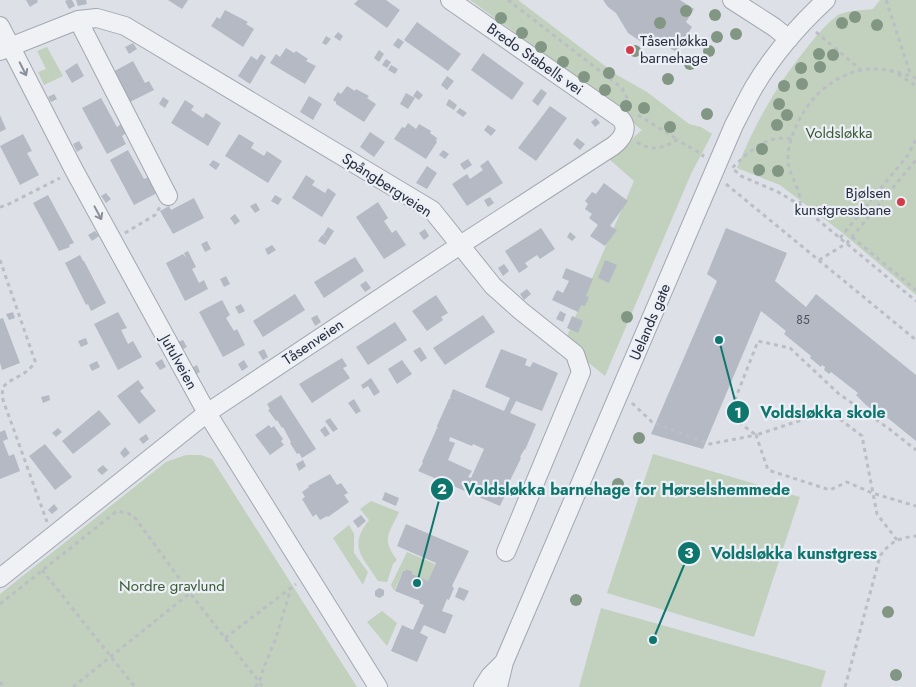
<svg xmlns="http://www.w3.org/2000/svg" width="916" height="687" font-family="Jost,sans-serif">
  <rect width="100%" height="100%" fill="#dde0e7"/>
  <path fill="#c1d1bd" d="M470 0H518L617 75 647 92 689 124 701 127 712 134 691 174 605 376 564 343 634 181 609 159 642 130 541 51Z
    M880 0H916V295L840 231 780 185 737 168C755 123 778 83 809 45 817 35 828 22 838 15 845 11 864 10 873 9Z
    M47 47 63 76 44 85 38 72 46 69 37 51Z
    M653 454 800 497 754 637 607 593Z
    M186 455H201L212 459 357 687H0V594L166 462Z
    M371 501 399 512C389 534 381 538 397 560L393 564 387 582 378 581C362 556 348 547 369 520L360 509Z
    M349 525 354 534V553L368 572 363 585 333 538Z
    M407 552 435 564 428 582 412 575 413 573 406 569 404 572 403 571 394 591 391 585Z
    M601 608 826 671 821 687H579Z
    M382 611 397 623 387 646 367 622Z"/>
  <path fill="#b4b9c4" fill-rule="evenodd" d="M26 0H37L38 2 30 7Z
    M68 0H72L75 6 69 9 65 1Z
    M76 0H86L87 4 78 6Z
    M168 0H188L182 9Z
    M358 0H386L400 10 387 28 354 4Z
    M603 0H680L694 9 686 22 692 27 676 52 655 38 649 47 628 33 616 13 608 7Z
    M225 10 248 22 246 24 254 29 243 47 211 26 217 17 220 19Z
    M417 22 461 54 448 71 404 40Z
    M338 32 343 36 340 41 334 37Z
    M326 36 331 39 326 45 322 43Z
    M398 38 404 42 399 49 393 45Z
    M133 43 137 49 129 54 125 47Z
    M286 48 294 53 296 51 308 59 306 61 316 66 305 84 270 63 276 54 280 57Z
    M379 50 384 54 379 62 374 58Z
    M483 53 524 83 512 100 471 70Z
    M261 54 266 57 250 84 238 76 251 56 257 60Z
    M386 59 391 62 387 68 382 65Z
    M133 61 145 83 149 81 154 90 130 102 119 80 109 74Z
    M77 63 84 76 72 83 65 71Z
    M391 65 398 69 395 74 388 70Z
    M447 76 454 81 447 90 441 85Z
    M347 86 355 91 356 89 369 96 367 98 376 104 364 122 336 104V102L333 100 338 92 341 94Z
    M541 89 547 93 538 106 532 101Z
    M417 90 423 95 419 100 413 96Z
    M406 93 415 98 408 109 400 104Z
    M54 94 57 99 51 102 48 97Z
    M309 96 322 104 313 120 300 112Z
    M163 97 169 101 165 108 159 104Z
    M101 98 117 127 121 124 126 133 122 136 126 144 107 154 82 108Z
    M449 99 457 105 454 110 446 105Z
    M185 100 194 106 191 110 203 118 206 113 221 123 208 146 171 123Z
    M550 106 567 118 536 161 518 148Z
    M460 108 467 113 463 117 456 112Z
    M0 115 6 129 0 132Z
    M596 118 600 123 595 127 591 122Z
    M408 123 416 129 419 124 431 131 430 133 437 138 436 141 437 142 426 159 394 139 402 127 405 128Z
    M488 125 496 130 491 136 484 130Z
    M370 132 385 142 374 157 360 147Z
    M23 134 32 151 27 153 39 175 20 185 0 146Z
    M239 134 254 143 251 148 264 156 267 151 282 161 268 183 225 156Z
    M577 138 585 144 580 150 573 144Z
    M79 141 83 148 77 152 73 144Z
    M128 150 144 179 149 177 157 193 134 205 110 160Z
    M443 150 449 154 445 159 439 155Z
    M468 159 472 165 464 170 460 164Z
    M213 160 220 164 216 170 209 165Z
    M488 160 503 183 467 206 452 184 467 174 470 179 483 170 480 166Z
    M427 166 437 173 427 189 416 183Z
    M306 175 315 181 312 185 325 193 328 188 336 194 322 217 292 198Z
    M604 183 628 201 610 226 617 230 605 246 590 236 598 225 589 218 592 214 585 209 588 204 585 201 592 192 596 194Z
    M106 193 111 199 106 203 101 196Z
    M48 195 74 243 69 245 70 247 59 251 33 203Z
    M275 195 282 199 278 205 271 201Z
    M490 197 494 203 488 207 484 200Z
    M194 198 204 218 173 234 160 211 169 206 171 210Z
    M378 202 388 218 384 221 392 233 396 230 406 245 384 259 356 217Z
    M256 203 260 210 255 213 250 206Z
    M235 214 240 221 235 225 230 218Z
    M328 227 334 231 329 239 323 235Z
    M541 228 555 249 540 259 537 255 525 263 528 267 519 273 505 251Z
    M726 228 787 253 775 281 806 307 816 294 916 375V441L878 410 876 413 866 405 856 395 858 393 831 372 829 374 824 370 825 367 822 365 821 367 810 358 811 356 784 334 786 331 761 311 703 449 651 434 717 281 707 274Z
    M425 229 429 236 424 240 419 233Z
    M95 231 99 236 92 241 88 235Z
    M570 232 576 237 572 241 567 237Z
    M322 235 329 239 325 245 318 241Z
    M207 241 211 249 205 252 201 244Z
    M272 245 276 250 268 255 265 249Z
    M188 251 196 267 192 269 199 283 204 280 208 289 185 301 166 263 183 254 186 258 184 253Z
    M80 255 83 261H84L106 303 91 311 88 304 86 305 65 263Z
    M355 257 364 271 324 298 314 282Z
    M605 260 617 265 609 283 598 278Z
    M504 264 509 271 503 276 498 268Z
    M566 268 593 279 586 296 589 297 585 306 581 305 578 312 552 300 557 290 563 293 569 281 562 278Z
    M226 276 230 284 224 287 220 279Z
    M366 281 371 288 365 292 360 285Z
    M527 289 531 294 524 300 520 294Z
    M295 294 305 310 263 337 253 321Z
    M436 295 448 313 441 317 443 320 427 331 412 311Z
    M222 300 230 315 226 318 234 331 237 329 245 345 223 357 199 312Z
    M241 304 245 311 239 314 235 307Z
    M560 311 566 314 563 322 556 319Z
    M13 312 15 318 9 320 6 314Z
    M118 312 127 328 121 330 128 344 133 341 142 357 118 370 94 324Z
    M317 315 321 322 315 326 311 318Z
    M483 315 495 332 445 365 433 348Z
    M572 316 583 321 578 333 567 328Z
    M3 318 20 363 2 370 0 363V319Z
    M395 322 407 340 368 365 356 347Z
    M86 338 88 344 81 347 78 341Z
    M183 340 187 347 181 350 177 342Z
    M420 347 427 358 421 362 413 351Z
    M264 349 268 357 263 360 258 352Z
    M501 349 527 359 525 365 530 367 533 362 558 373 542 411 516 401 510 413 536 424 525 450 523 449 524 450 520 457 521 458 504 493H506L500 506 418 471 423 463 422 462 437 428 438 429 437 426 449 399 451 398 450 397 453 389 504 411 510 398 485 387ZM450 437 472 446 473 444 484 449 471 478 468 477 472 471 448 460 455 443 449 441Z
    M342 358 347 366 343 368 350 378 312 403 299 384Z
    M162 359 166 367 160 370 155 363Z
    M244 360 248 367 242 371 238 364Z
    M402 360 412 374 397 384 388 369Z
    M97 361 100 367 92 371 89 365Z
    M197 365 200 372 195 375 191 368Z
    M371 378 380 392 374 396 368 386 363 389 361 385Z
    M138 380 144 388 140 391 156 411 139 424 117 396Z
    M49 395 50 400 43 403 41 397Z
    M281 395 316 449 302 458 299 453 297 454 290 443 291 442 283 427 282 428 277 420 276 421 268 410 270 409 267 404Z
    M354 399 361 411 356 414 348 403Z
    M99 410 111 424 73 454 62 441Z
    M330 418 338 429 333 432 325 421Z
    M269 425 271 428 274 426 283 439 281 441 284 445 270 455 255 435Z
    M325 426 330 434 325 437 320 430Z
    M58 428 62 432 56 437 52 433Z
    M5 430 8 439 3 441 9 456 14 454 20 471 0 479V432Z
    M146 434 149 439 143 444 139 439Z
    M45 444 72 477 55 490 29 456Z
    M125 447 130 453 124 458 120 453Z
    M303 460 306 466 299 471 296 464Z
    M103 465 108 470 102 475 97 470Z
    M330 474 337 485 341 483 348 493 344 495 349 502 328 517 327 516 320 520 316 514 313 517 302 499 305 497 302 492 309 487 308 486Z
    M385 492 399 498 396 506 382 500Z
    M54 504 58 509 52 514 48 510Z
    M361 515 366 521 358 528 353 521Z
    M406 524 469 551 452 586 454 588 449 600 447 599 442 611 453 615 445 634 424 625 420 633 428 637 417 662 391 651 402 625 413 630 424 605 419 603 420 601 395 591 403 571H405L406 569 413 572 412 574 428 581 436 563 397 546Z
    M459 587 469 591 464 601 455 597Z
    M379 588 384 590V595L380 598 375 596V591Z"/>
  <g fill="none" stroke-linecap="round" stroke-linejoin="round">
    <defs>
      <path id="minor" d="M732 0 774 27 789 39
        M78 20 168 196
        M0 26 74 170 207 413 378 687
        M0 51 78 20 97 18 125 26 432 210 493 286 521 311 575 354 581 372 506 552
        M0 578 207 413 445 255 613 146C622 139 630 128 620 118L450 0
        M483 687 490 676 503 663
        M498 687 504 662 734 125C741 112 747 99 754 87 773 55 799 25 826 0"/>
    </defs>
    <use href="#minor" stroke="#a2a7b1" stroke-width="20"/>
    <path stroke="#bbbec5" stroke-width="3" stroke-dasharray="4 4" stroke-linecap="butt" d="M508 0 622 88 630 104
      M886 0 911 76
      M816 32 861 70
      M898 74 916 86
      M638 115 677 139
      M791 139C766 134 749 152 732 168L741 176 778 192 800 205 916 301
      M637 142C652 152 663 148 677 140L703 155 702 157
      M726 184 916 340
      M800 205C802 190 789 176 788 161 787 146 793 133 799 120 813 93 839 71 871 69 886 68 901 73 916 78
      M0 207 7 205 60 178
      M125 233 155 215 160 207
      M852 237 916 290
      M840 238 908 155 916 139
      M0 260 35 361C28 376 13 376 3 387L2 397 47 522
      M819 260 847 243 916 160
      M632 403 652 422 710 444 756 435 768 470 830 490 847 482 872 493 916 506
      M897 540 877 514 862 436 829 411 756 435 729 415 758 341 790 348 839 394 888 428 916 450
      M42 570 135 687
      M0 604 117 511 128 513 136 519 190 593 263 687
      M225 638 296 584
      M0 682 4 687
      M73 687 190 593
      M255 687 259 683 264 667 276 638 291 588
      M845 687 880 556C890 542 898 538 916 536"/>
    <use href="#minor" stroke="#eff1f5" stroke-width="18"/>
  </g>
  <g fill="#829684">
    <circle cx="686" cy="11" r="6"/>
    <circle cx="715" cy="15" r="6"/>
    <circle cx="855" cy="17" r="6"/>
    <circle cx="501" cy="18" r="6"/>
    <circle cx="660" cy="23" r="6"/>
    <circle cx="842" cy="23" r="6"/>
    <circle cx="877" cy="25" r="6"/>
    <circle cx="522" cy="33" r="6"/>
    <circle cx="736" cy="34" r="6"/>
    <circle cx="717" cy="37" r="6"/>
    <circle cx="541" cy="47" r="6"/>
    <circle cx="635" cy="51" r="6"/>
    <circle cx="709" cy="51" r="6"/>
    <circle cx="819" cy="54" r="6"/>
    <circle cx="833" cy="55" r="6"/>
    <circle cx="563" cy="62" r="6"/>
    <circle cx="690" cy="64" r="6"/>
    <circle cx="820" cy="67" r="6"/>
    <circle cx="801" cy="68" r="6"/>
    <circle cx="609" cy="73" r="6"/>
    <circle cx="584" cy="77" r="6"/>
    <circle cx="668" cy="79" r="6"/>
    <circle cx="802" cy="84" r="6"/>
    <circle cx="784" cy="86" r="6"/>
    <circle cx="605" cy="90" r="6"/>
    <circle cx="779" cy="104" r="6"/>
    <circle cx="626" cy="106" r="6"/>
    <circle cx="644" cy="108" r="6"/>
    <circle cx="707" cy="114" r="6"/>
    <circle cx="787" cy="115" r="6"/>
    <circle cx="777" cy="125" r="6"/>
    <circle cx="670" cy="127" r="6"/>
    <circle cx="762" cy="149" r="6"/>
    <circle cx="759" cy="170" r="6"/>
    <circle cx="778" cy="171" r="6"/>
    <circle cx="627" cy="317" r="6"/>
    <circle cx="639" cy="438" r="6"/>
    <circle cx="618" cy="484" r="6"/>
    <circle cx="576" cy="600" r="6"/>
    <circle cx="888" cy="612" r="6"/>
    <circle cx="896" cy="675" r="6"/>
  </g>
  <defs><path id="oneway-shaft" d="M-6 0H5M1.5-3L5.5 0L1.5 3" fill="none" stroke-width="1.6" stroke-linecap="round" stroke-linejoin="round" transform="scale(1.25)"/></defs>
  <g stroke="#8a8f9a">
    <use href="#oneway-shaft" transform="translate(23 69) rotate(63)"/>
    <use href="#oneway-shaft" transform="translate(98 213) rotate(62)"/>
  </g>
  <g fill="#d23c48" stroke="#eceff5" stroke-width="2">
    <circle cx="630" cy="50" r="5"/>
    <circle cx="901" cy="202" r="5"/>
  </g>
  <g text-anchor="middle" stroke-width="4.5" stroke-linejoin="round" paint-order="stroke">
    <g font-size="12" fill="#4a5060">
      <text x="803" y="324">85</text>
    </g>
    <g font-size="15" fill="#262d3e" stroke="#eceff5" text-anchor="start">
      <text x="640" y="46">Tåsenløkka<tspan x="640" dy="17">barnehage</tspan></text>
      <text x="891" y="198" text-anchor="end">Bjølsen<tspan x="891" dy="17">kunstgressbane</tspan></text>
    </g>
    <g font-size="15" fill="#262d3e" stroke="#eceff5">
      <text transform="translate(535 59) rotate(35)" y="5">Bredo Stabells vei</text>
      <text transform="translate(387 185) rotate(33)" y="5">Spångbergveien</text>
      <text transform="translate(650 322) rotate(-67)" y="5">Uelands gate</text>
      <text transform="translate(313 342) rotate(-34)" y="5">Tåsenveien</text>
      <text transform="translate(179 362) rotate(61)" y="5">Jutulveien</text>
    </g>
    <g font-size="15" fill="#375a33" stroke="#eceff5">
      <text x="839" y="138">Voldsløkka</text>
      <text x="172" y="591">Nordre gravlund</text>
    </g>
  </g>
  <path fill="none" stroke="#0f766e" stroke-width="2" d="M719 340L738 412M417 583L442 489M653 640L689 553"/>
  <g fill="#0f766e" stroke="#eceff5" stroke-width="2">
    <circle cx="719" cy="340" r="5"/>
    <circle cx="417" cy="583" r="5"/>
    <circle cx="653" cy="640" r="5"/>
    <circle cx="738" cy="412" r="12"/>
    <circle cx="442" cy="489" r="12"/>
    <circle cx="689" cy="553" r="12"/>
  </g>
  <g font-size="15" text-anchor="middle" font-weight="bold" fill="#fff">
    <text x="738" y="418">1</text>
    <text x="442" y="494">2</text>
    <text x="689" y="558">3</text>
  </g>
  <g font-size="16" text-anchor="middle" font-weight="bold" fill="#0f766e" stroke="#eceff5" stroke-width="4.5" stroke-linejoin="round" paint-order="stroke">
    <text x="823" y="418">Voldsløkka skole</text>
    <text x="627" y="495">Voldsløkka barnehage for Hørselshemmede</text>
    <text x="794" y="559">Voldsløkka kunstgress</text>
  </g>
</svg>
